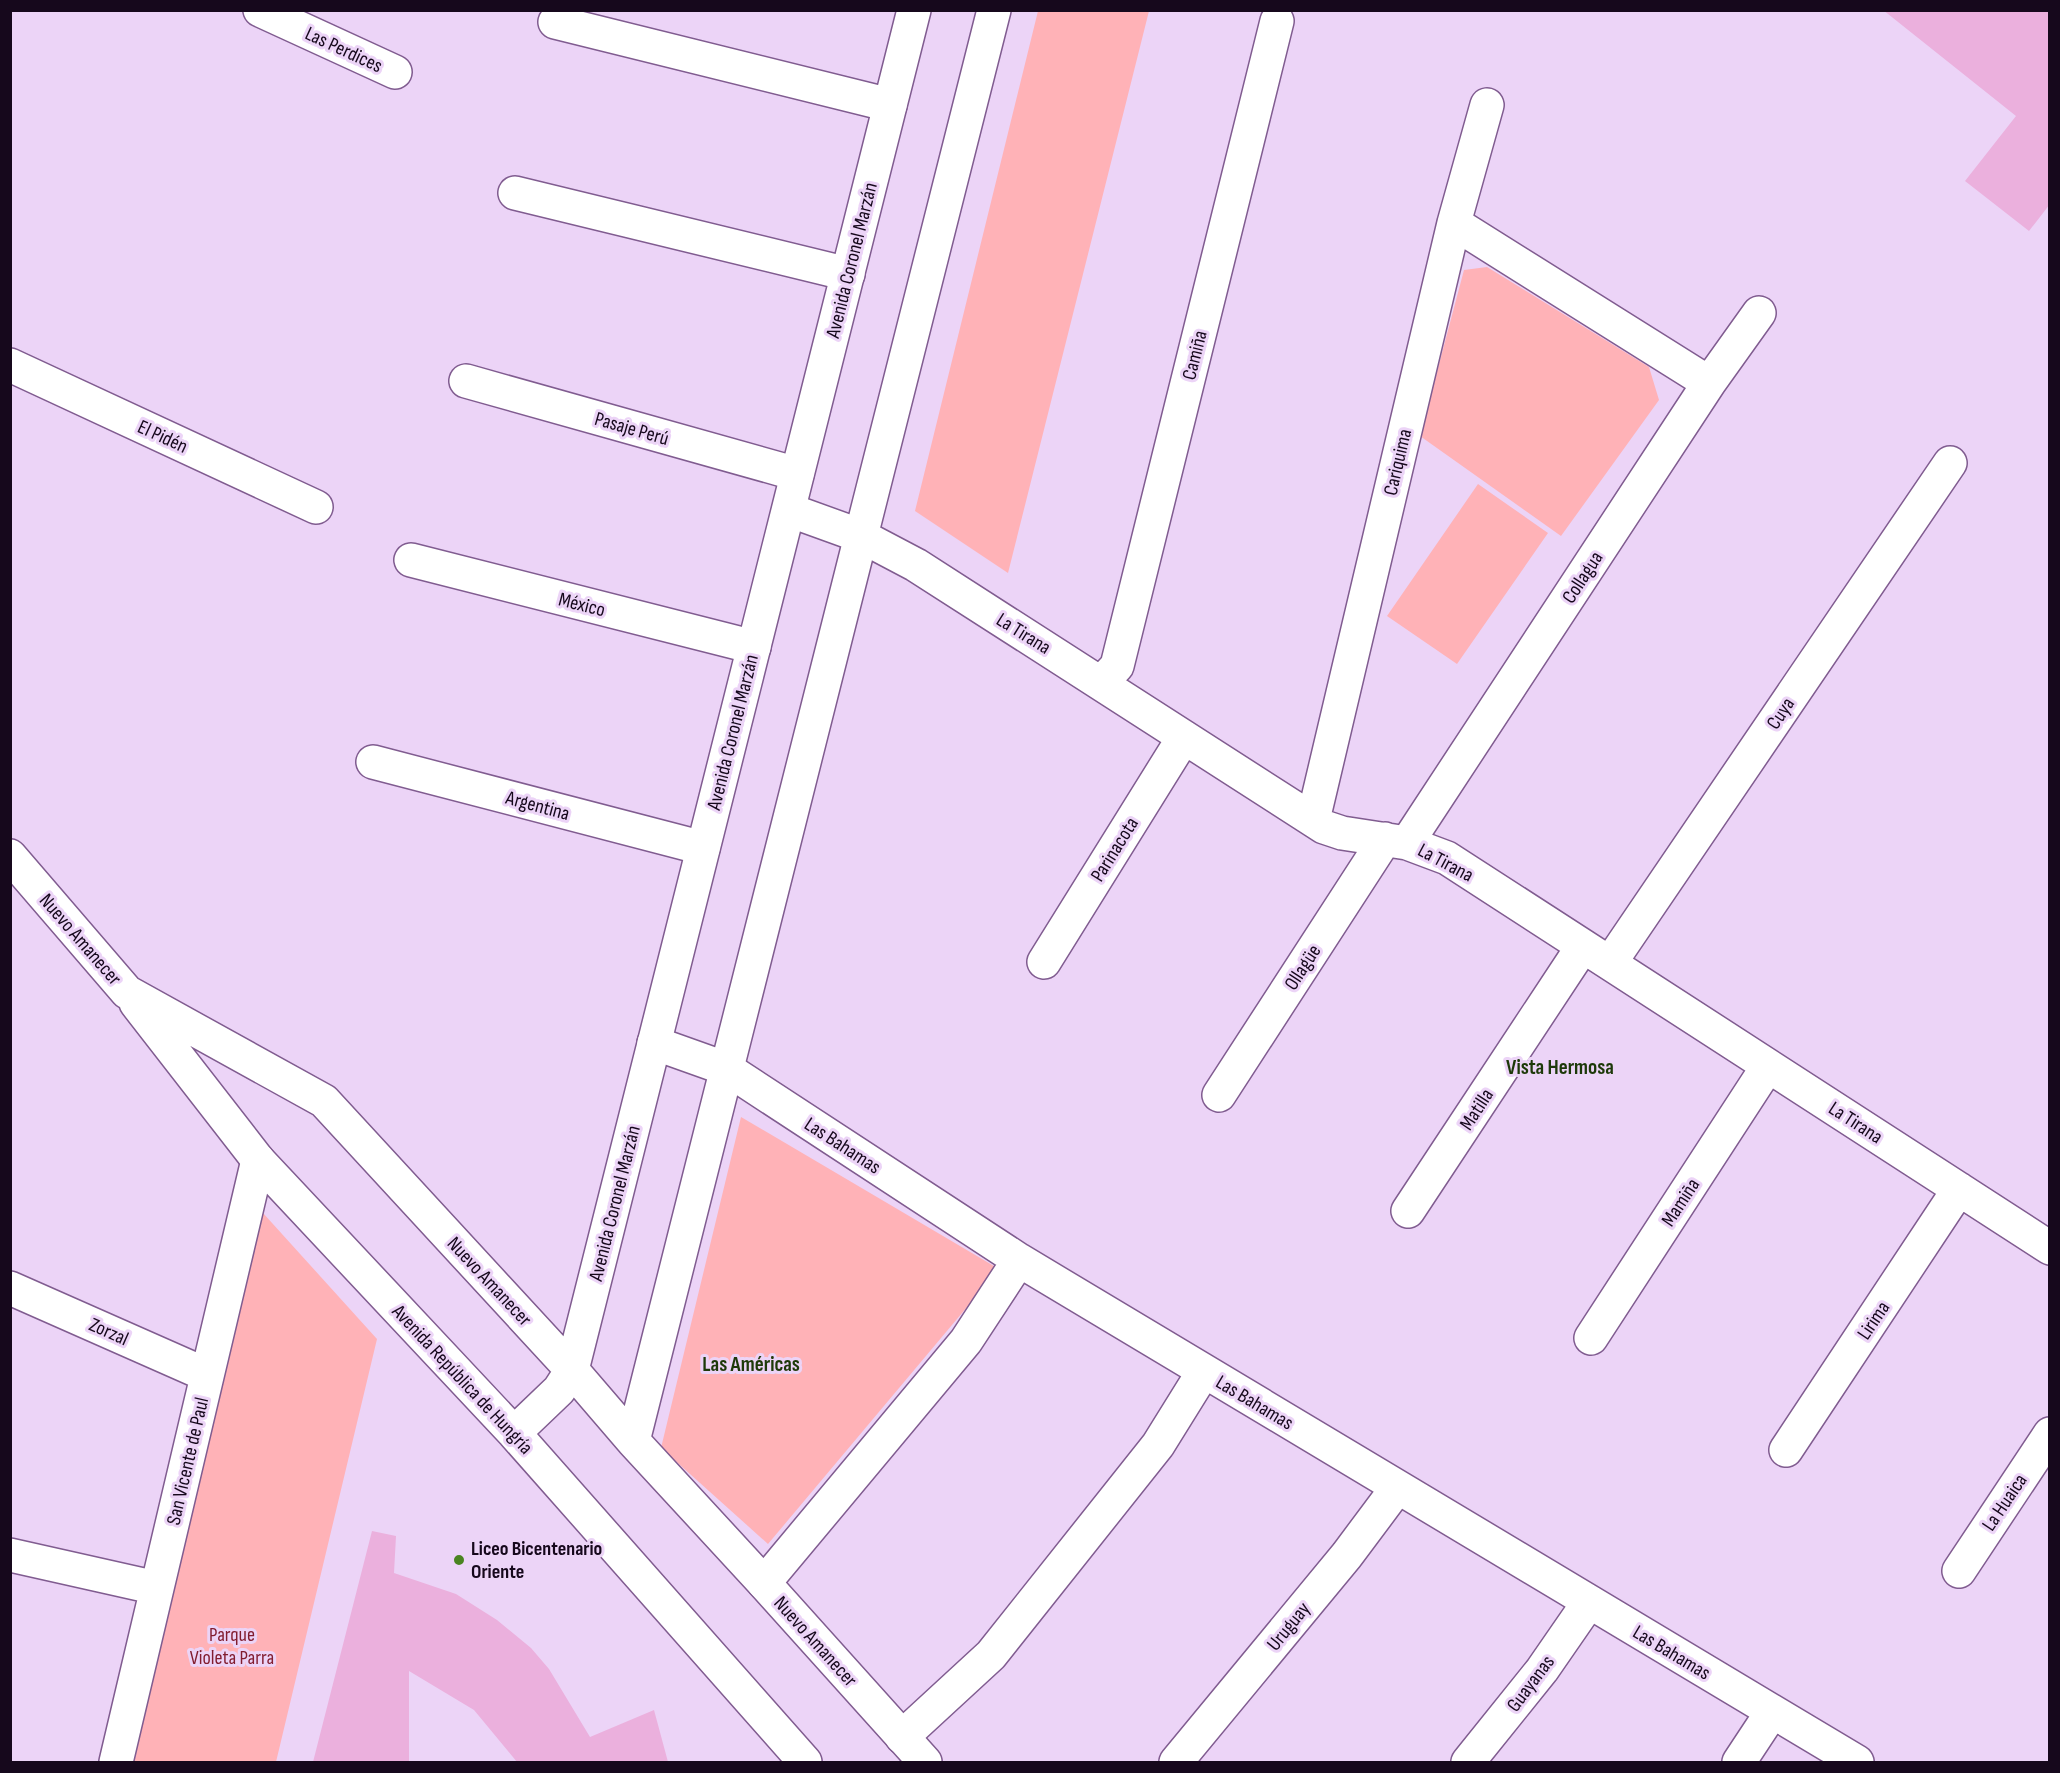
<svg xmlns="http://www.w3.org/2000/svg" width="2060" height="1773" font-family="'Sofia Sans Condensed',sans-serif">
  <rect width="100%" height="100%" fill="#ecd4f7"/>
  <path fill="#ffb2b7" d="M1038 11H1149L1008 573 915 511Z
    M1487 267 1649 367 1659 400 1561 536 1420 436 1464 270Z
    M1478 484 1548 533 1457 664 1387 616Z
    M741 1117 999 1269 768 1544 661 1448Z
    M263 1213 377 1339 276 1762H131Z"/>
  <path fill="#ebb0dd" d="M1883 10H2050V204L2029 231 1965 181 2016 116Z
    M372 1531 396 1536 394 1573 456 1594 497 1620 531 1648 549 1669 590 1737 654 1710 668 1762H517L474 1710 409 1671V1762H313Z"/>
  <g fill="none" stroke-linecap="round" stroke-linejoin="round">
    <defs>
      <path id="minor" d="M260 10 395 72
        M994 10 861 536 916 565 1324 827 1342 833 1407 843 1447 858 2050 1248
        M555 22 890 105
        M515 193 848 274
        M1454 223 1709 383
        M10 365 316 507
        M466 381 797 474
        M411 560 754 647
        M1101 683 1117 666 1277 21
        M373 762 703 848
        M1313 820 1454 223 1487 105
        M1407 843 1709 383 1759 313
        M1044 962 1184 737
        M1610 963 1950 463
        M654 1043 727 1069 1019 1260 1857 1762
        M1219 1095 1385 839
        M1408 1211 1583 946
        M10 1288 207 1375
        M1591 1338 1768 1066
        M1786 1450 1959 1189
        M10 1555 157 1588
        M1959 1571 2050 1434
        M764 1583 966 1341 1019 1260
        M902 1737 991 1655 1158 1445 1204 1371
        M116 1762 258 1160
        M1176 1762 1347 1555 1397 1488
        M1468 1762 1542 1670 1589 1602
        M1739 1762 1772 1712"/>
      <path id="tertiary" d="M10 856 127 992 324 1101 572 1370 633 1441 764 1583 925 1762
        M136 1003 258 1160 514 1433 805 1762
        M514 1433 559 1390 572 1370 914 10
        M633 1441 861 536 789 510"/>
    </defs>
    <use href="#minor" stroke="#805c90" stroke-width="36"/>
    <use href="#tertiary" stroke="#805c90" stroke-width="36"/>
    <use href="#minor" stroke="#fff" stroke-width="33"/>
    <use href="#tertiary" stroke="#fff" stroke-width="33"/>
  </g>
  <circle fill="#4a8420" stroke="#ecd4f7" stroke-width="2" cx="459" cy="1560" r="6"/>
  <g text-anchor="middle" stroke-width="6" stroke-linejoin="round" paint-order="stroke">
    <g font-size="20" fill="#16081c" stroke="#ecd4f7">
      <text transform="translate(344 49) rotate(25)" y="7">Las Perdices</text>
      <text transform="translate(851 260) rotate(-76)" y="7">Avenida Coronel Marzán</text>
      <text transform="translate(1194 355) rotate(-76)" y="7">Camiña</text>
      <text transform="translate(632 428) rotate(16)" y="7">Pasaje Perú</text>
      <text transform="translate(163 436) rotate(25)" y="7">El Pidén</text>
      <text transform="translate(1397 462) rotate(-77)" y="7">Cariquima</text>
      <text transform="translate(1582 577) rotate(-57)" y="7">Collagua</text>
      <text transform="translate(582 604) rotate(14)" y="7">México</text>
      <text transform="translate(1024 633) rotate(32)" y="7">La Tirana</text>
      <text transform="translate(1780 713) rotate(-56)" y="7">Cuya</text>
      <text transform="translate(732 732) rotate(-76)" y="7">Avenida Coronel Marzán</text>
      <text transform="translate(538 805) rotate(15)" y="7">Argentina</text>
      <text transform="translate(1114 849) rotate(-58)" y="7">Parinacota</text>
      <text transform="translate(1446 862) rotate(28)" y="7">La Tirana</text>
      <text transform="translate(81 939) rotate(49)" y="7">Nuevo Amanecer</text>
      <text transform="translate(1302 967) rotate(-57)" y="7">Ollagüe</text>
      <text transform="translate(1476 1109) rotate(-57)" y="7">Matilla</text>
      <text transform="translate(1856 1122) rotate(33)" y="7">La Tirana</text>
      <text transform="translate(843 1145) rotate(33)" y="7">Las Bahamas</text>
      <text transform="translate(1680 1202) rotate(-57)" y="7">Mamiña</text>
      <text transform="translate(614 1203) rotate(-76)" y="7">Avenida Coronel Marzán</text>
      <text transform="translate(490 1281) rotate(47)" y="7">Nuevo Amanecer</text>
      <text transform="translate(1873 1320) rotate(-56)" y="7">Lirima</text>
      <text transform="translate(109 1331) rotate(24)" y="7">Zorzal</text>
      <text transform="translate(463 1379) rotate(47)" y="7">Avenida República de Hungría</text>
      <text transform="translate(1255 1402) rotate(31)" y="7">Las Bahamas</text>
      <text transform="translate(187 1461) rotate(-77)" y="7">San Vicente de Paul</text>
      <text transform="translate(2004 1502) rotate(-56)" y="7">La Huaica</text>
      <text transform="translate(1288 1626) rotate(-51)" y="7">Uruguay</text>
      <text transform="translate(816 1641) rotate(48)" y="7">Nuevo Amanecer</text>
      <text transform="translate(1672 1652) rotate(31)" y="7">Las Bahamas</text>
      <text transform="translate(1530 1683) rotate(-53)" y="7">Guayanas</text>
    </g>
    <g font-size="20" font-weight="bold" fill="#16081c" stroke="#ecd4f7" text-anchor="start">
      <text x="471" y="1555">Liceo Bicentenario<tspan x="471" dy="23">Oriente</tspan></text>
    </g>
    <g font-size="20" fill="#821d30" stroke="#ecd4f7">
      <text x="232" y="1641">Parque<tspan x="232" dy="23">Violeta Parra</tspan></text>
    </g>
    <g font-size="21" font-weight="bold" fill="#1d3909" stroke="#ecd4f7">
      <text x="1560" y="1074">Vista Hermosa</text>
      <text x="751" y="1371">Las Américas</text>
    </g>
  </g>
  <rect width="2060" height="1773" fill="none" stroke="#16081c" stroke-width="24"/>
</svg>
